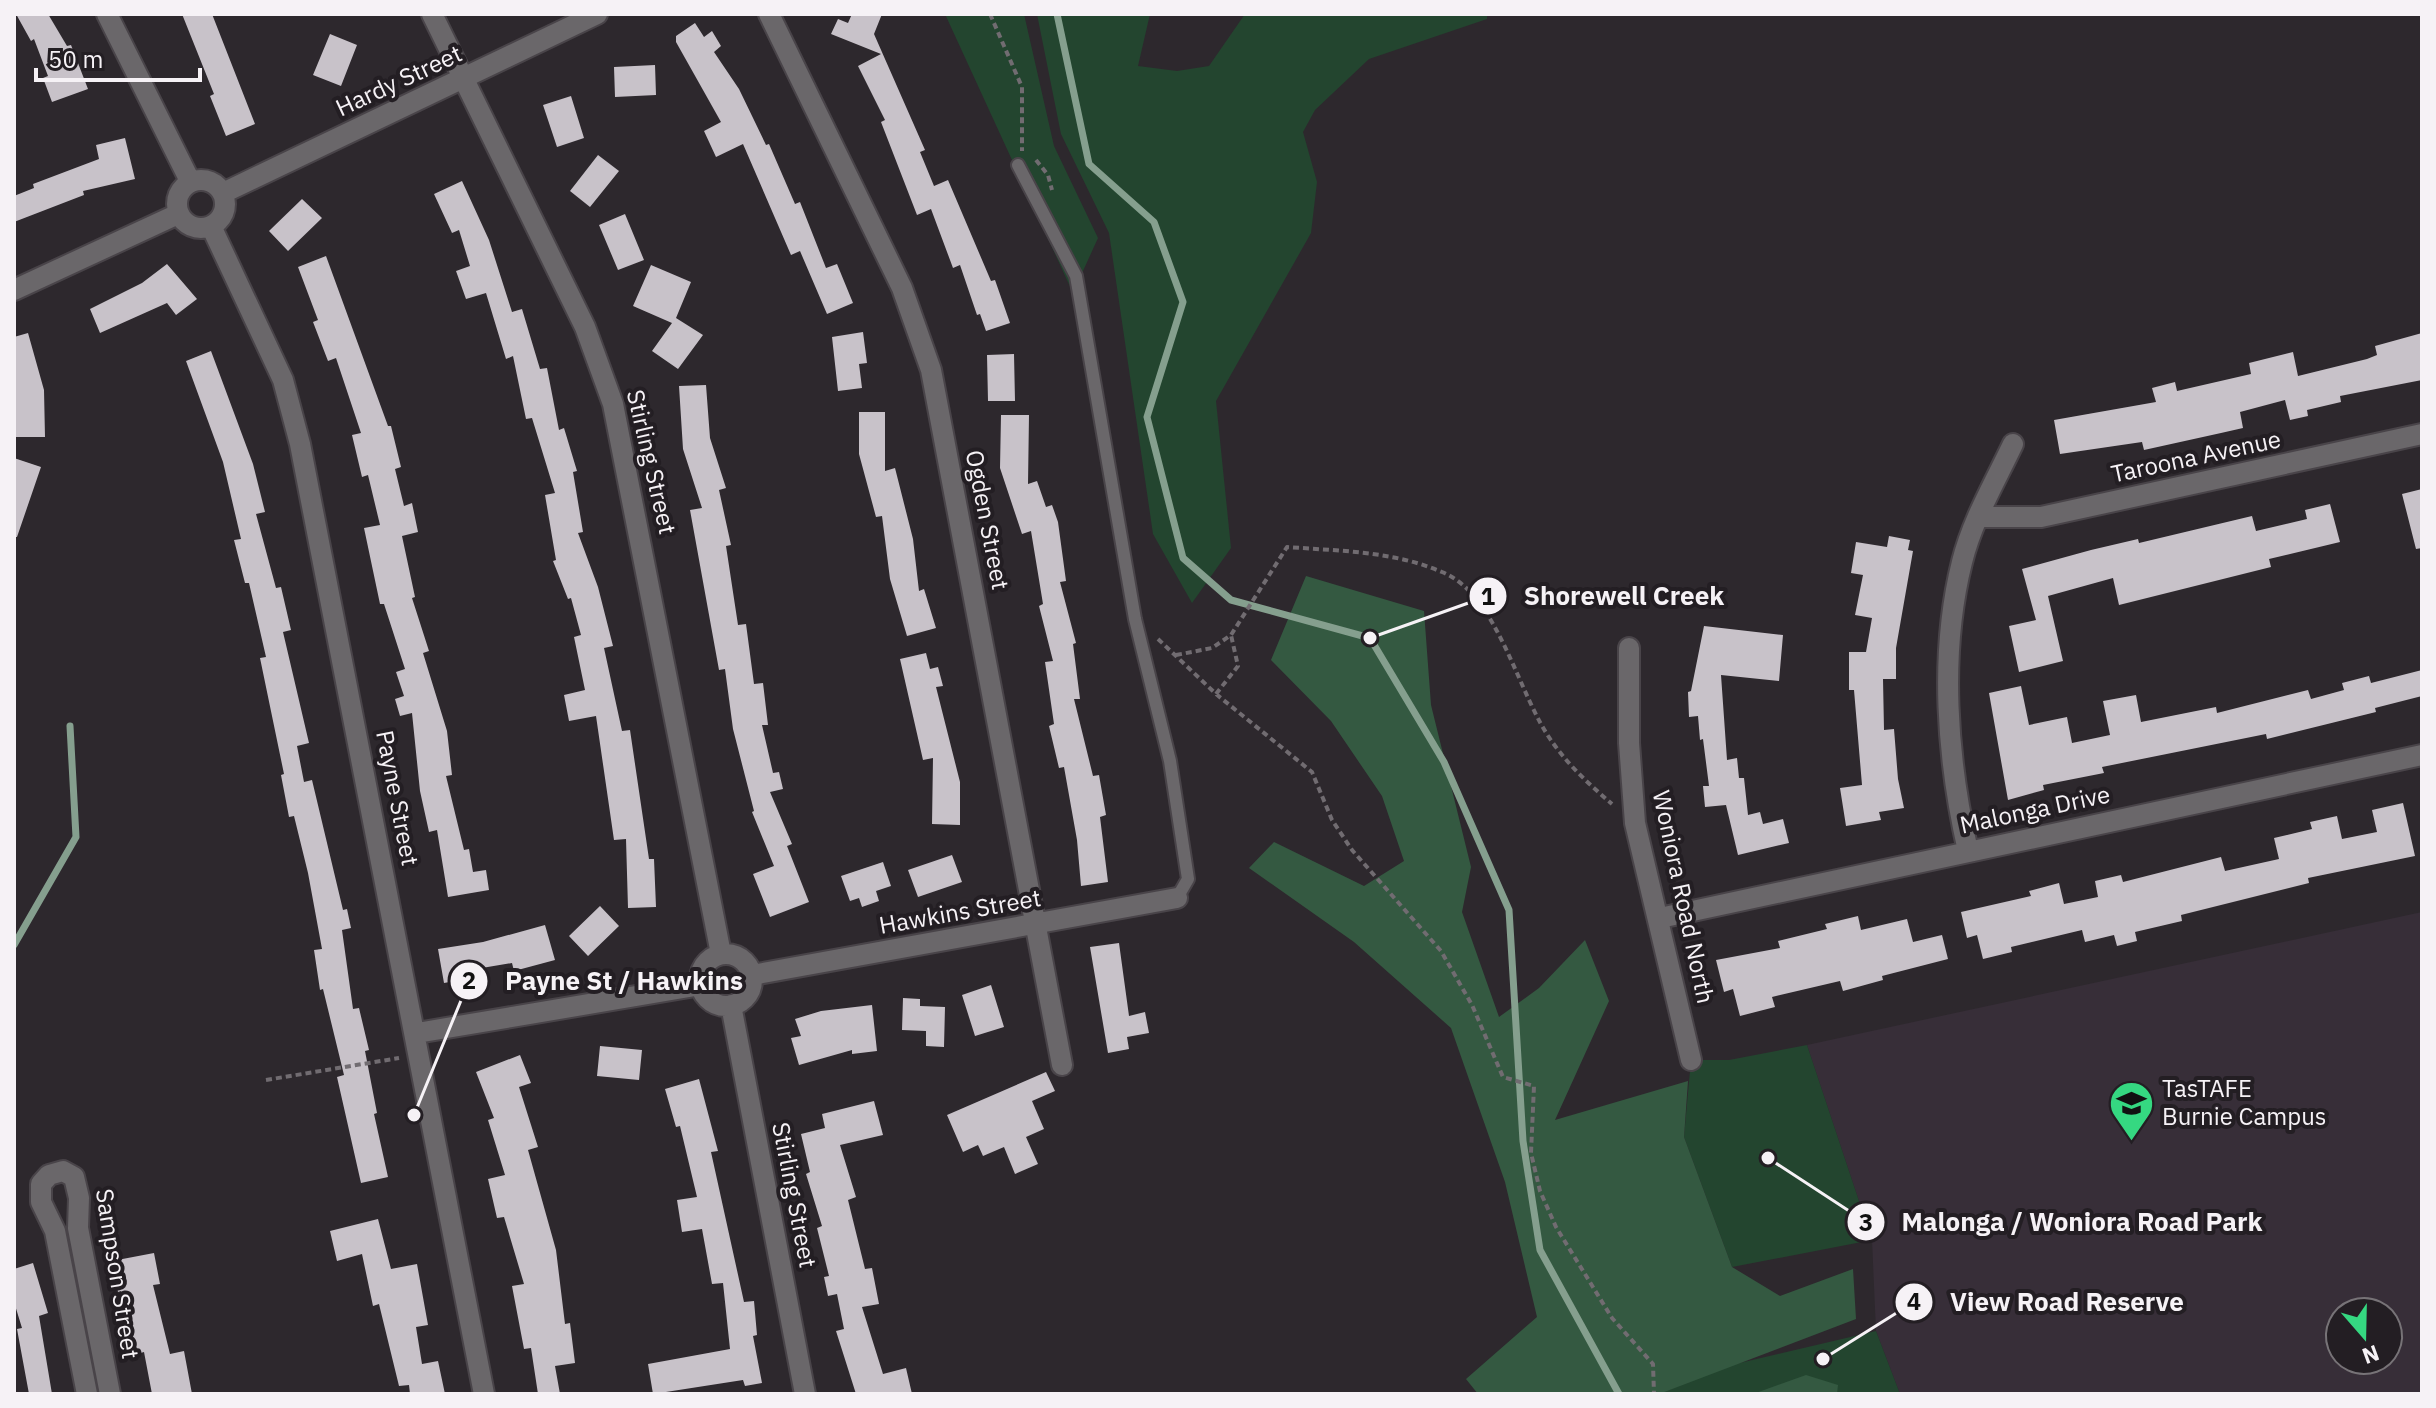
<svg xmlns="http://www.w3.org/2000/svg" width="2436" height="1408" font-family="'IBM Plex Sans',sans-serif">
  <rect width="100%" height="100%" fill="#2d282d"/>
  <path fill="#372e38" fill-rule="evenodd" d="M2422 912V1394H1900L1876 1331 1872 1240 1807 1045ZM2340 1312H2388V1360H2340Z"/>
  <path fill="#23452f" d="M945 14H1024L1054 146 1098 238 1073 293Z
    M1037 14H1150L1138 66 1177 71 1209 66 1245 14H1487V19L1369 59 1315 110 1303 132 1317 182 1311 233 1216 401 1231 548 1192 603 1153 534 1109 233 1061 134Z
    M1807 1045 1872 1240 1732 1267 1684 1137 1691 1060H1729Z
    M1876 1331 1900 1394H1608Z"/>
  <path fill="#345941" d="M1306 576 1424 611 1431 705 1471 867 1462 912 1499 1017 1539 988 1585 940 1609 1001 1555 1120 1688 1081 1684 1137 1732 1267 1780 1296 1853 1269 1856 1319 1659 1394H1478L1466 1379 1537 1317 1505 1182 1451 1028 1354 942 1249 868 1274 842 1364 886 1404 861 1382 796 1331 721 1271 660Z
    M1806 1375 1838 1385 1837 1394H1753Z"/>
  <g fill="none" stroke-linecap="round" stroke-linejoin="round">
    <path stroke="#859f8e" stroke-width="7" d="M1057 14 1089 164 1154 222 1183 302 1147 417 1183 558 1231 600 1370 638 1444 762 1509 910 1523 1141 1540 1250 1619 1394
      M14 945 76 837 70 726"/>
  </g>
  <path fill="#c8c2c9" d="M16 14H48L67 46 71 45 88 89 52 102 43 78 48 76 34 39 31 41Z
    M182 14H212L255 124 226 136 210 96 214 94Z
    M852 14H882L874 34 925 150 920 152 934 186 948 180 991 281 995 280 1010 323 986 331 980 314 977 315 960 265 953 268 931 209 917 215 881 122 885 120 858 66 881 54 831 34 838 19 848 23Z
    M695 23 704 37 712 31 721 46 714 52 739 89 766 145 769 144 795 204 800 202 826 268 837 264 853 303 827 314 800 251 791 255 743 144 716 157 704 131 721 122 676 42V36Z
    M330 34 357 45 341 86 313 75Z
    M655 65 656 95 615 97 614 67Z
    M571 96 584 138 557 147 543 105Z
    M125 138 135 179 83 191 84 195 14 222V196L34 188 33 184 99 159 96 145Z
    M598 155 619 171 590 207 570 191Z
    M462 181 489 240 512 312 522 309 540 369 547 368 559 430 564 428 577 471 573 472 583 532 578 533 598 587 613 646 604 648 622 731 630 730 649 859H654L656 907 628 908 626 839 614 840 596 716 569 721 564 695 585 690 574 637 581 635 571 598 568 599 553 561 556 560 545 495 555 493 532 418 526 419 513 356 506 359 486 293 466 299 456 271 470 266 459 230 452 233 434 194Z
    M302 199 322 218 288 251 269 231Z
    M625 214 644 260 618 270 599 225Z
    M326 256 388 426H391L401 467 395 469 404 506 412 503 418 532 402 536 415 597 412 598 429 651 423 653 447 731 452 775 446 776 464 850 469 849 473 872 486 870 489 890 448 897 437 830 429 832 420 791 412 713 400 716 395 699 404 696 396 672 405 669 384 604H380L364 528 380 525 368 475 362 477 352 435 361 433 336 358 328 361 313 322 318 320 298 267Z
    M167 264 197 299 176 315 167 303 100 333 90 309 142 283Z
    M651 265 691 282 676 318 703 335 678 369 652 351 672 323 633 306Z
    M863 332 867 363 859 364 862 388 838 391 832 337Z
    M28 333 44 390 45 437H14V337Z
    M2422 333V380L2340 396 2341 402 2307 410 2308 416 2290 420 2285 400 2240 412 2243 428 2221 433 2144 450 2142 442 2060 454 2054 420 2156 402 2152 388 2175 382 2177 391 2251 374 2249 363 2293 352 2298 376 2367 359 2377 355 2375 346Z
    M211 351 253 464 265 512 256 514 276 588 281 587 291 630 283 632 309 743 297 746 304 782 312 780 343 910 347 909 351 928 342 930 353 1009 359 1008 369 1050 365 1051 377 1113 374 1114 388 1177 361 1183 337 1077 344 1075 323 989 320 990 314 950 322 949 308 873 294 816 289 817 281 775 284 774 260 658 266 657 249 583H245L234 540 241 539 223 462 186 361Z
    M1014 354 1015 401H988L987 355Z
    M706 385 710 438 726 488 719 490 731 545 726 546 738 625 746 624 754 684 763 683 768 725H762L773 773 779 772 783 789 770 792 792 844 787 846 809 902 770 917 753 874 774 866 752 812 754 811 733 729 725 669 719 670 690 510 702 508 683 449 679 386Z
    M859 412H885V471L895 468 913 539 919 591 924 589 936 628 907 636 890 579 882 516 876 517 859 454Z
    M1001 415H1029L1028 484 1037 481 1046 507 1052 505 1058 522 1066 581 1060 582 1076 643 1073 644 1080 699H1074L1093 776 1099 775 1106 815 1100 817 1108 882 1081 886 1077 840 1064 767 1059 768 1049 726 1054 724 1045 662 1053 661 1039 606 1043 604 1031 531 1022 534 1000 468Z
    M14 458 41 467 17 537H14Z
    M2422 489V548L2416 549 2402 494Z
    M2330 504 2340 542 2269 559 2271 567 2119 605 2113 578 2048 596 2063 661 2019 672 2009 626 2036 620 2022 569 2091 550 2138 539 2139 543 2252 516 2256 531 2307 519 2305 510Z
    M1889 536 1910 540 1908 550 1913 551 1896 648V679H1883L1884 730 1894 729 1898 779 1904 808 1879 812 1881 820 1846 826 1840 788 1862 785 1854 690H1849V652H1866L1872 618 1855 615 1863 575 1851 573 1856 542 1887 547Z
    M1704 626 1783 635 1779 681 1721 675 1727 760 1737 758 1739 778H1744L1748 815 1760 812 1763 824 1783 819 1789 843 1738 855 1726 805 1705 807 1703 786H1709L1703 739 1700 740 1698 716 1689 717 1688 692 1691 691Z
    M926 653 930 669 938 667 943 686 936 687 960 782V825L932 824 933 758 923 760 900 659Z
    M2422 670V696L2375 708 2376 712 2267 739 2266 734 2102 767 2104 773 2043 785 2044 790 2008 800 1989 693 2021 686 2029 725 2067 717 2072 743 2110 735 2103 701 2136 695 2141 722 2216 707 2217 713 2308 690 2311 699 2344 690 2342 683 2369 676 2371 683Z
    M2403 803 2415 856 2308 878 2309 883 2181 915 2182 921 2135 932 2137 941 2117 946 2114 935 2085 942 2082 930 2011 947 2012 952 1983 959 1977 935 1967 938 1961 912 2031 896 2029 891 2059 883 2064 904 2098 897 2095 881 2121 875 2123 882 2221 857 2225 871 2279 859 2274 838 2312 829 2310 822 2337 816 2342 839 2377 832 2372 810Z
    M952 855 962 882 918 897 908 870Z
    M883 862 891 886 876 891 879 901 862 907 859 898 850 901 841 876Z
    M600 906 619 926 588 956 569 936Z
    M1858 916 1861 930 1907 919 1913 942 1942 935 1948 959 1882 976 1883 980 1843 991 1840 981 1772 997 1775 1007 1740 1016 1733 989 1724 992 1716 960 1780 948 1778 941 1827 929 1825 924Z
    M545 925 555 960 514 971 512 963 464 971 466 979 444 983 438 949 483 942Z
    M1119 943 1129 1016 1145 1012 1149 1033 1127 1037 1129 1049 1108 1053 1090 947Z
    M991 985 1004 1027 975 1036 962 995Z
    M903 998 920 999V1006L945 1007 944 1047 926 1046V1031L902 1030Z
    M872 1005 877 1051 852 1054V1050L799 1065 791 1038 801 1036 795 1019 821 1011Z
    M600 1046 642 1050 639 1080 597 1076Z
    M520 1055 531 1083 519 1087 538 1147 528 1150 556 1250 565 1324 570 1323 575 1363 555 1366 560 1394H538L531 1348 524 1349 512 1286 524 1284 504 1217 497 1218 488 1179 505 1175 488 1120 494 1118 476 1072Z
    M1046 1072 1055 1091 1032 1101 1044 1129 1026 1137 1038 1164 1015 1174 1004 1147 983 1156 978 1145 963 1152 947 1115Z
    M699 1079 718 1151 711 1152 744 1302 754 1301 757 1335 753 1336 762 1383 745 1386 743 1380 653 1394 648 1364 730 1349 723 1283 712 1284 702 1229 682 1232 677 1200 697 1197 680 1126 676 1127 665 1089Z
    M874 1101 883 1135 840 1145 856 1197 848 1200 865 1269 872 1268 879 1304 862 1307 883 1374 906 1368 912 1394H856L836 1331 844 1329 837 1294 828 1296 824 1277 829 1276 817 1228 822 1226 806 1174 810 1172 801 1134 825 1128 822 1114Z
    M378 1219 391 1269 417 1264 428 1325 416 1327 422 1364 438 1361 445 1394H410L409 1385 399 1386 379 1304 373 1306 362 1254 337 1261 330 1231Z
    M154 1253 160 1284 153 1285 170 1354 184 1351 192 1394H152L144 1352 137 1354 121 1291 118 1292 112 1261Z
    M33 1263 48 1313 39 1316 52 1394H29L17 1329 22 1328 14 1302V1269Z"/>
  <g fill="none" stroke-linecap="round" stroke-linejoin="round">
    <defs>
      <path id="service" d="M1018 165 1076 276 1135 619 1170 761 1188 879 1177 898"/>
      <path id="minor" d="M107 14 190 181
        M432 14 585 327 613 404 721 954
        M769 14 902 288 931 370 1062 1065
        M177 204a24 24 0 1 1 48 0a24 24 0 1 1-48 0Z
        M223 193 597 14
        M211 226 283 380 300 444 484 1394
        M14 290 178 214
        M1979 517H2041L2422 434
        M1629 648V743L1635 823 1691 1060
        M1968 851C1947 759 1939 654 1962 562 1972 521 1995 482 2013 444
        M1660 918 2422 755
        M700 980a26 26 0 1 1 52 0a26 26 0 1 1-52 0Z
        M752 975 1177 898
        M731 1005 805 1394
        M417 1033 701 985
        M87 1394 55 1231 41 1202V1184L49 1175 63 1171 74 1177 79 1198 78 1228 110 1394"/>
    </defs>
    <use href="#service" stroke="#494449" stroke-width="16"/>
    <use href="#minor" stroke="#494449" stroke-width="24"/>
    <path stroke="#716c71" stroke-width="4" stroke-dasharray="6 4" stroke-linecap="butt" d="M990 14 1022 87V151
      M1036 160 1048 175 1052 190
      M1158 639 1216 694 1312 772 1332 820 1352 850 1441 951 1472 1005 1503 1077 1534 1086 1531 1153 1540 1191 1556 1227 1612 1318 1653 1364 1654 1394
      M1176 655 1212 648 1231 635 1287 547C1340 551 1393 551 1442 572 1499 595 1518 696 1553 743 1570 767 1590 785 1612 804
      M1216 694 1238 666 1231 635
      M266 1080 399 1058"/>
    <use href="#service" stroke="#6a676a" stroke-width="12"/>
    <use href="#minor" stroke="#6a676a" stroke-width="20"/>
  </g>
  <defs>
    <symbol id="university-pin" viewBox="-11 -11 22 30"><path d="M0 17L-7.5 6A9.5 9.5 0 1 1 7.5 6Z" fill="#35d881" stroke="#231e23"/><path d="M0-5L7-2L0 1L-7-2ZM-4 1L0 2.5L4 1V4Q0 6-4 4Z" fill="#111"/></symbol>
  </defs>
  <g fill-rule="evenodd">
    <use href="#university-pin" x="2106" y="1078" width="51" height="69"/>
  </g>
  <g text-anchor="middle" stroke-width="8" stroke-linejoin="round" paint-order="stroke">
    <g font-size="24" fill="#f6f2f6" stroke="#231e23">
      <text transform="translate(399 81) rotate(-25)" y="8">Hardy Street</text>
      <text transform="translate(2196 457) rotate(-12)" y="8">Taroona Avenue</text>
      <text transform="translate(651 462) rotate(77)" y="8">Stirling Street</text>
      <text transform="translate(987 520) rotate(79)" y="8">Ogden Street</text>
      <text transform="translate(397 798) rotate(79)" y="8">Payne Street</text>
      <text transform="translate(2035 810) rotate(-12)" y="8">Malonga Drive</text>
      <text transform="translate(1683 897) rotate(78)" y="8">Woniora Road North</text>
      <text transform="translate(960 912) rotate(-10)" y="8">Hawkins Street</text>
      <text transform="translate(794 1195) rotate(79)" y="8">Stirling Street</text>
      <text transform="translate(117 1274) rotate(81)" y="8">Sampson Street</text>
    </g>
    <g font-size="24" fill="#f6f2f6" stroke="#231e23" text-anchor="start">
      <text x="2162" y="1097">TasTAFE<tspan x="2162" dy="28">Burnie Campus</tspan></text>
    </g>
  </g>
  <path fill="none" stroke="#f6f2f6" stroke-width="3" d="M1370 638L1488 596M414 1115L469 981M1768 1158L1866 1222M1823 1359L1914 1302"/>
  <g fill="#f6f2f6" stroke="#231e23" stroke-width="3">
    <circle cx="1370" cy="638" r="8"/>
    <circle cx="414" cy="1115" r="8"/>
    <circle cx="1768" cy="1158" r="8"/>
    <circle cx="1823" cy="1359" r="8"/>
    <circle cx="1488" cy="596" r="20"/>
    <circle cx="469" cy="981" r="20"/>
    <circle cx="1866" cy="1222" r="20"/>
    <circle cx="1914" cy="1302" r="20"/>
  </g>
  <g font-size="24" text-anchor="middle" font-weight="bold" fill="#111">
    <text x="1488" y="605">1</text>
    <text x="469" y="989">2</text>
    <text x="1866" y="1231">3</text>
    <text x="1914" y="1310">4</text>
  </g>
  <g font-size="26" text-anchor="middle" font-weight="bold" fill="#f6f2f6" stroke="#231e23" stroke-width="8" stroke-linejoin="round" paint-order="stroke">
    <text x="1624" y="605">Shorewell Creek</text>
    <text x="624" y="990">Payne St / Hawkins</text>
    <text x="2082" y="1231">Malonga / Woniora Road Park</text>
    <text x="2067" y="1311">View Road Reserve</text>
  </g>
  <rect width="2436" height="1408" fill="none" stroke="#f6f2f6" stroke-width="32"/>
  <g transform="translate(2364 1336) rotate(160)"><circle r="38" fill="#231e23" stroke="#777377" stroke-width="2"/>
  <path d="M0-6L14 30L0 20L-14 30Z" fill="#35d881"/>
  <text y="-12" font-size="22" font-weight="bold" text-anchor="middle" fill="#f6f2f6">N</text>
  </g>
  <path d="M36 68v12h164v-12" fill="none" stroke="#f6f2f6" stroke-width="4"/>
  <text x="48" y="68" font-size="24" fill="#f6f2f6" stroke="#231e23" stroke-width="6" paint-order="stroke">50 m</text>
</svg>
